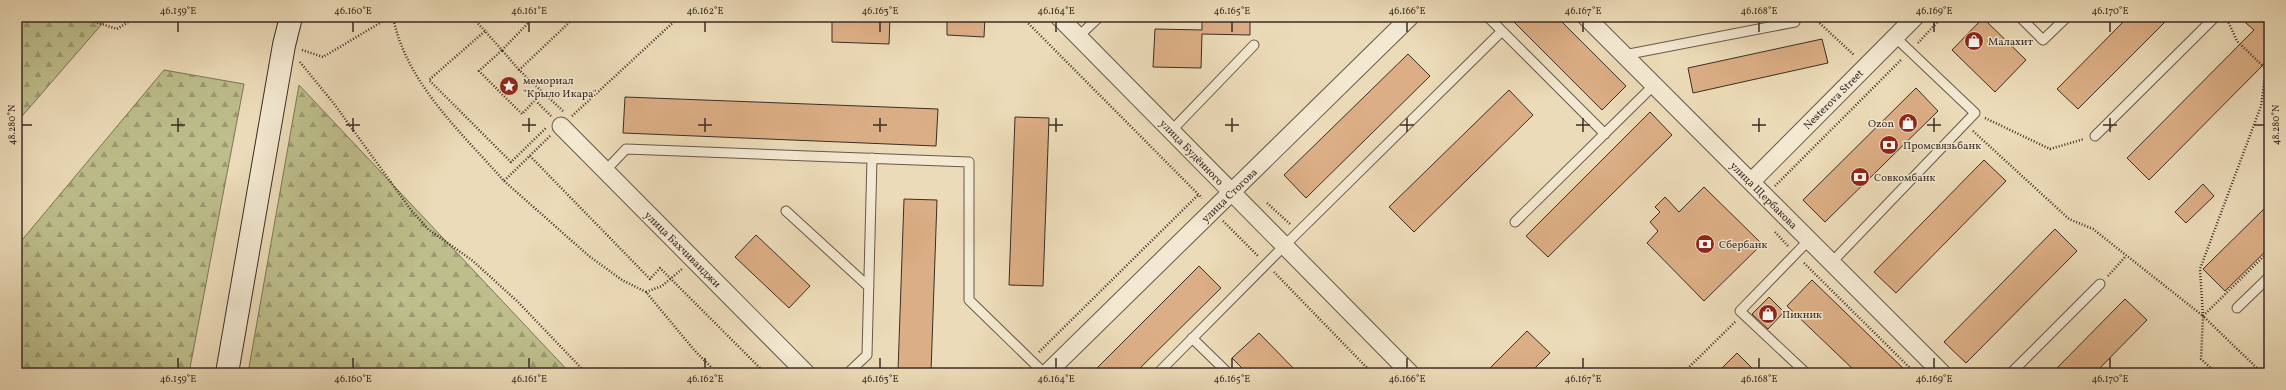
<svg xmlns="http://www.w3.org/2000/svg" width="2286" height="390" font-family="Vollkorn,serif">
  <defs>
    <pattern id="forest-firs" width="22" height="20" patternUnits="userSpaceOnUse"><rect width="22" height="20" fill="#bdbe8b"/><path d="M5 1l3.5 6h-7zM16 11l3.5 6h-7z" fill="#9b9b71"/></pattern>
  </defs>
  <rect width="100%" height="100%" fill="#ecdbb8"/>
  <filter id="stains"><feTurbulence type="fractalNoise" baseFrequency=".005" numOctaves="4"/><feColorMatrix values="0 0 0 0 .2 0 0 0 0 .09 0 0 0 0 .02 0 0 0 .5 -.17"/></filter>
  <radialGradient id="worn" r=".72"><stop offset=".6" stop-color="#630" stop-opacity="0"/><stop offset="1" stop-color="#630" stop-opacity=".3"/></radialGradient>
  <path fill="url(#forest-firs)" stroke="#7c7658" d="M17 17H108L17 122Z
    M164 70 244 84 189 373H17V246Z
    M299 85 570 373H248Z"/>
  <path fill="#dcae85" stroke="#3c2d26" d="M832 17H890L889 44 832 42Z
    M947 17H985L984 37 947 35Z
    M1202 17H1250V35L1202 34 1201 68 1153 67 1155 29 1202 30Z
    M1509 17H1557L1626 86 1602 110Z
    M2128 17H2170L2078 109 2057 89Z
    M2239 17H2263L2269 23V59L2149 180 2127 158 2254 30Z
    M1983 18 2026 60 1995 92 1952 50Z
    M1822 39 1828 63 1693 93 1688 68Z
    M1408 54 1430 76 1306 198 1284 175Z
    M1916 88 1938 111 1825 222 1803 200Z
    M1509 90 1533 115 1414 232 1389 207Z
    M625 97 938 109 936 146 623 133Z
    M1650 112 1672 135 1548 257 1526 236Z
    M1015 117 1049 118 1043 286 1009 285Z
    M1984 160 2006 181 1896 293 1874 272Z
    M2203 184 2214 196 2186 223 2175 212Z
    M1704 187 1762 244 1704 301 1647 243 1658 231 1650 222 1660 212 1655 207 1665 197 1679 212Z
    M904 199 937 200 931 372 898 371Z
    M2269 204V248L2225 291 2203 269Z
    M2055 229 2077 251 1966 363 1944 342Z
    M756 235 810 286 789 308 735 257Z
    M1199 266 1221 288 1135 373H1092Z
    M1812 280 1908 373H1857L1787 306Z
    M1769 297 1784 312 1768 329 1752 314Z
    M2125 299 2147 320 2095 373H2052Z
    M1527 331 1550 353 1530 373H1485Z
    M1259 333 1298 373H1247L1232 358Z
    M1737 353 1757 373H1717Z"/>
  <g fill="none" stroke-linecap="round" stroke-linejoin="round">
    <defs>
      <path id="lane" d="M1488 17 1605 134
        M2020 17 2043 40 2067 17
        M1078 37 1099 17
        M1624 55 1795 22
        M1171 131 1254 45
        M2095 136 2215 17
        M606 170 626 149 969 162V300L1044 373
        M786 211 869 287
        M1515 222 1654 85
        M1832 262 1975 113 1895 37
        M2237 308 2269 277
        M1192 338 1228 373
        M848 373 867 355 872 158
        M1158 373 1284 246 1502 31
        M1806 373 1740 311 1809 240
        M2011 373 2100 284"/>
      <path id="street" d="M1059 17 1410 373
        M1586 17 1942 373
        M561 126 806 373
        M1751 182 1915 17
        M1047 373 1410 17"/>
      <path id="secondary" d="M227 373 284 45 291 17"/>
    </defs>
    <use href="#lane" stroke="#68584a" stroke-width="11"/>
    <use href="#street" stroke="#68584a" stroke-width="19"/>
    <use href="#secondary" stroke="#3c2d26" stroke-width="24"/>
    <path stroke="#3c2d26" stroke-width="2.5" stroke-dasharray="1 2" stroke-linecap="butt" d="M80 17 117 29 136 17
      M393 17C406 83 461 132 504 181L550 136
      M472 17 485 31
      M534 17 502 50 485 31 429 80 511 162 546 128
      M1022 17 1202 198
      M1813 17 1854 55
      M1918 43 1942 17
      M302 50 323 57 390 17
      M300 62 335 105 411 210 428 229 473 261 518 302 586 373
      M519 70 502 50 479 71 522 114 535 100 551 116
      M563 111 519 70 575 17
      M572 116 679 17
      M1985 118 2050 149 2084 139
      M1973 131 2069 219 2093 229 2203 316 2201 359 2216 373
      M530 156 650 279 660 268 765 373
      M504 181 589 256 622 280 646 292 695 351 717 373
      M1775 186 1902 59
      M1267 203 1290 224
      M1223 221 1258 256
      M1775 232 1788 246
      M1804 263 1915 373
      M1274 272 1372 373
      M2108 276 2126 256
      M646 292 662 286 682 269
      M2203 316 2200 269 2261 106 2266 69 2237 41 2227 19
      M1039 352 1198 195
      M2261 372 2203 316 2269 251
      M1017 373 1022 368
      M1683 373 1736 321"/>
    <use href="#lane" stroke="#f3e8d1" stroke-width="9"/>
    <use href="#street" stroke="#f3e8d1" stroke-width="17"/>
    <use href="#secondary" stroke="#f3e8d1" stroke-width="22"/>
  </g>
  <path fill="none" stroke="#3c2d26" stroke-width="1.5" d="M178 22V32M353 22V32M529 22V32M705 22V32M880 22V32M1056 22V32M1232 22V32M1407 22V32M1583 22V32M1759 22V32M1934 22V32M2110 22V32M178 118V132M353 118V132M529 118V132M705 118V132M880 118V132M1056 118V132M1232 118V132M1407 118V132M1583 118V132M1759 118V132M1934 118V132M2110 118V132M22 125H32M171 125H185M346 125H360M522 125H536M698 125H712M873 125H887M1049 125H1063M1225 125H1239M1400 125H1414M1576 125H1590M1752 125H1766M1927 125H1941M2103 125H2117M2254 125H2264M178 358V368M353 358V368M529 358V368M705 358V368M880 358V368M1056 358V368M1232 358V368M1407 358V368M1583 358V368M1759 358V368M1934 358V368M2110 358V368"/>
  <defs>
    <symbol id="shop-disc" viewBox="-11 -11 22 22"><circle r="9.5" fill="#8f2418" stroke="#f3e8d1"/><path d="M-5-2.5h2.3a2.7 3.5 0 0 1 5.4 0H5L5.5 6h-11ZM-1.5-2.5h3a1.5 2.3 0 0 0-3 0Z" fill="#fff"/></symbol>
    <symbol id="sight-disc" viewBox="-11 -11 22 22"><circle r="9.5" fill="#8f2418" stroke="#f3e8d1"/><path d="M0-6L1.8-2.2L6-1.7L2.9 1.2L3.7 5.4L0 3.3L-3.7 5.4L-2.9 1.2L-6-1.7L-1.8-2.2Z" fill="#fff"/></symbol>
    <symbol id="bank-disc" viewBox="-11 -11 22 22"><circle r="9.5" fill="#8f2418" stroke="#f3e8d1"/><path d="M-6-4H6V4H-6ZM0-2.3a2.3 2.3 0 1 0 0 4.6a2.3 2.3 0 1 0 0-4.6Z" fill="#fff"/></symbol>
  </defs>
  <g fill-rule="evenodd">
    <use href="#shop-disc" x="1963" y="30" width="22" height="22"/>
    <use href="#sight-disc" x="498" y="75" width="22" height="22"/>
    <use href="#shop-disc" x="1897" y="112" width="22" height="22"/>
    <use href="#bank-disc" x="1878" y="134" width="22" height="22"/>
    <use href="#bank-disc" x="1849" y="166" width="22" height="22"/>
    <use href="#bank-disc" x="1694" y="233" width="22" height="22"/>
    <use href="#shop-disc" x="1757" y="303" width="22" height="22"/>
  </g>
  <g text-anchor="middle" stroke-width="3" stroke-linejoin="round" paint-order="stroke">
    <g font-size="11" fill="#3c2d26" stroke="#f3e8d1" text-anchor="start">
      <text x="1988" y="45">Малахит</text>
      <text x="523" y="84">мемориал<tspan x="523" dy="13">"Крыло Икара"</tspan></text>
      <text x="1894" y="127" text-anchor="end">Ozon</text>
      <text x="1903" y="149">Промсвязьбанк</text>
      <text x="1874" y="181">Совкомбанк</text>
      <text x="1719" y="248">Сбербанк</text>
      <text x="1782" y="318">Пикник</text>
    </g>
    <g font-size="11" fill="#3c2d26" stroke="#f3e8d1">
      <text transform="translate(1833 99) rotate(-45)" y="4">Nesterova Street</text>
      <text transform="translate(1192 152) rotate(46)" y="4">улица Будённого</text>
      <text transform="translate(1229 195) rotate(-44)" y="4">улица Стогова</text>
      <text transform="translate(1764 195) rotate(45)" y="4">улица Щербакова</text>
      <text transform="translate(683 249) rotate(45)" y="4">улица Бахчиванджи</text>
    </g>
  </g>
  <rect width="2286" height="390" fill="none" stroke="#ecdbb8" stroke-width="44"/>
  <rect x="22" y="22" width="2242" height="346" fill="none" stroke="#3c2d26" stroke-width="1.5"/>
  <g font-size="10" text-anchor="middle" fill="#3c2d26">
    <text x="178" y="14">46.159°E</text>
    <text x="353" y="14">46.160°E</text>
    <text x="529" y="14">46.161°E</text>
    <text x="705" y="14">46.162°E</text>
    <text x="880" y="14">46.163°E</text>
    <text x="1056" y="14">46.164°E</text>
    <text x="1232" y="14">46.165°E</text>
    <text x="1407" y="14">46.166°E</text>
    <text x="1583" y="14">46.167°E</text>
    <text x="1759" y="14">46.168°E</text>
    <text x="1934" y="14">46.169°E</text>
    <text x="2110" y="14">46.170°E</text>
    <text transform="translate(11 125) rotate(-90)" y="4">48.280°N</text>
    <text transform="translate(2275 125) rotate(-90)" y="4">48.280°N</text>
    <text x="178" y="382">46.159°E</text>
    <text x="353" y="382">46.160°E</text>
    <text x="529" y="382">46.161°E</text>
    <text x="705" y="382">46.162°E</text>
    <text x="880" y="382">46.163°E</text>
    <text x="1056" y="382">46.164°E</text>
    <text x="1232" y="382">46.165°E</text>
    <text x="1407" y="382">46.166°E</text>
    <text x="1583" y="382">46.167°E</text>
    <text x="1759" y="382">46.168°E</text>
    <text x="1934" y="382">46.169°E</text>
    <text x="2110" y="382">46.170°E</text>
  </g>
  <rect width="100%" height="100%" filter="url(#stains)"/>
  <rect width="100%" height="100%" fill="url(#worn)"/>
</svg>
